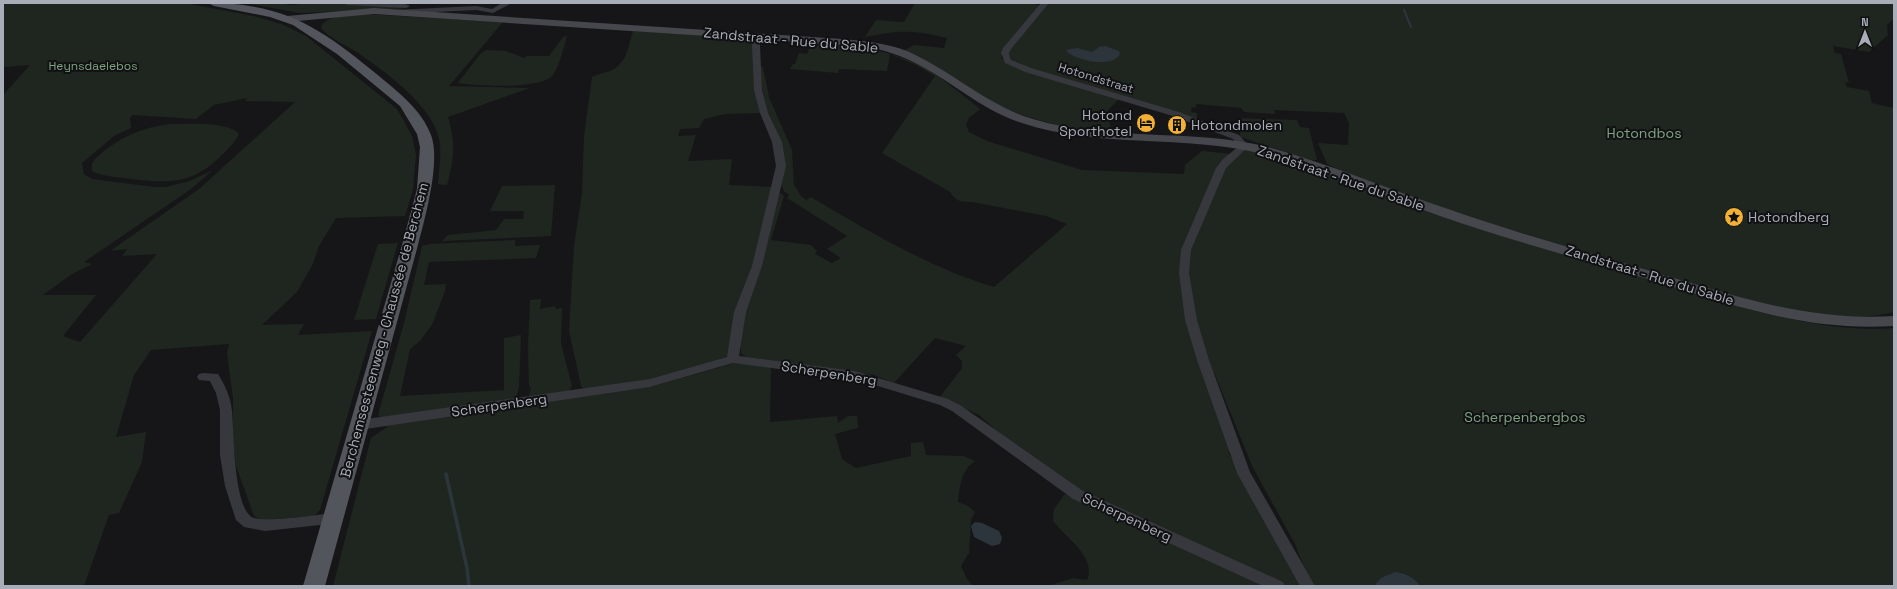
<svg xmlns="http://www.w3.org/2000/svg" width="1897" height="589" font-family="'Space Grotesk',sans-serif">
  <rect width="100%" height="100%" fill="#161618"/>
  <path fill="#1e261f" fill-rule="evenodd" d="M3 3H185L258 17 284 25 306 36 397 109 404 121 412 136 416 155 413 190 405 216 336 218 319 246 313 264 297 292 262 325 304 324 298 335 372 331 320 510 314 516 261 520 254 516 236 466 233 441V398L227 354 229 344 151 350 134 375 116 437 146 432 142 462 119 513 109 515 84 586H3V95L30 65 3 67ZM247 98 245 101 295 102 199 189 110 251 127 249 122 256 157 254 80 342 63 336 96 295H43L72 274 92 264 84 262 191 189 213 170 190 181 166 187H155L92 179 84 174 82 163 114 136 131 128 130 118 132 115 196 119 214 105Z
    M245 3H276L293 5 306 3 388 4 410 8 300 13Z
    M915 3H1031L1041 6 1003 51 1001 58 1015 67 1119 99 1108 110 1111 132C1064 130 1019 118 978 94 953 79 932 61 905 50L914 45 944 48 947 38C911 30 901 30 865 37L876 20 904 22Z
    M1049 3H1894V18L1887 25 1888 35 1869 52 1833 46 1835 53 1841 54 1849 83 1845 82 1847 87 1869 91 1872 103 1894 108V312C1853 323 1799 311 1758 303L1468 217 1343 172 1327 164 1318 143 1348 145 1349 123 1344 113 1274 110 1275 114 1244 112 1241 108 1196 104V108L1192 107 1191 112 1197 113V119L1032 70 1012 61 1009 52 1011 47Z
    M363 14 503 22 449 86 530 88 448 117C456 143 454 159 447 185L438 184C439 169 442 154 439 139 433 107 387 73 361 55 349 46 331 40 321 28 324 15 351 15 363 14Z
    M633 31 755 39 762 113 725 114 704 119 699 128 680 129 678 136 696 135 688 161 732 159 729 185 775 187 777 192 782 194 784 196 771 240 811 245 817 251 815 254 832 263 841 258 827 249 847 236 787 198 789 195 784 191 781 184 762 88 760 67H763L769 97 792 150 794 185 801 196 806 200 811 197C870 232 928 267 994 287L1067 224 1046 216 972 202C962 202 956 202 950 192L882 153 935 76 916 65 890 54 887 71 839 69 838 73 790 69 793 64H795L799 53 807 54 810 47 799 45 801 42C846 45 891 47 931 72 948 83 964 96 980 109L969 118 966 125 969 132 987 141 1082 170 1184 174 1185 165 1202 151 1233 154 1239 148 1292 161 1421 209 1755 311C1801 322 1847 332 1894 328V586H1420L1410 576 1400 572H1395L1374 586H1311L1295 544 1252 466 1214 372 1205 373 1235 450 1228 452 1304 586H1285L1069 485 1014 446 979 415 940 397 962 368V361L956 355 966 346 935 338 894 383 874 375 746 357 741 353V346L732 350 726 357 661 380 584 389 581 386 569 331 574 246 582 193 584 136 592 77C598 74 604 73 610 71 627 64 628 47 633 31Z
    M564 36 567 37C563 48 560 65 553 75 542 90 476 86 458 83L480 54 486 50 506 51 524 58 526 56H549Z
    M1239 118 1297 120 1300 127 1309 128 1317 160H1310L1240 137Z
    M171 124C188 124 228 121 239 134 234 144 227 150 219 158 190 185 168 183 131 179 118 177 104 177 92 171V163L96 158C117 138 142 127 171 124Z
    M555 185 551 236 442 241 448 235 496 230 504 219H523L524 211H490L502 186Z
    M515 240V246L540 245 536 258 429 262 424 285 446 284 445 291 432 325 420 341 410 349 400 396 504 390V338L521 335 519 387 516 399 382 418 378 415 404 323 422 246 429 244Z
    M398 243 376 319 354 320 378 244Z
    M541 299 540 309 555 306 556 309 562 308 561 343 572 386 569 391 528 398 531 388 529 386 528 346 530 300Z
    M735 363 771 367 770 422 837 416 838 423 848 416H857L858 428 835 434 842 459 856 468 911 456V443L923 442 926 455 963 456 975 461C961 470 960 486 958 502L968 506 975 512 971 520 969 553 961 566 967 579 973 586H333L371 438 390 425 654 386Z
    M1065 494 1271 586H1048L1073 578 1087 580C1097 557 1065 537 1053 521L1054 509Z"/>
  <path fill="#2c353c" d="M1105 46 1119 51 1120 54C1113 69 1072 60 1066 50L1077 48 1092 52 1099 47Z
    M975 522 982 523 999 531 1002 538 1000 544 992 546 974 537 971 526Z
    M1395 572C1404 572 1415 578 1420 586H1374L1381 578Z"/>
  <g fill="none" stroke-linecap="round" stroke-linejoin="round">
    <path stroke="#2c353c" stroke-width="2" d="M1404 10 1411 27"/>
    <path stroke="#2c353c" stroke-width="3.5" d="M446 474 467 568 469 586"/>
    <path fill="#37383d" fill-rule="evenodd" d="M343 3C355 3 403 0 410 6L406 8 347 5Z
      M502 3H512L493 13 476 10 394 14 390 12 394 10 476 6 492 9Z
      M1041 3H1049L1011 49 1009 53 1011 60 1031 68 1179 112 1239 135 1249 146 1226 168 1191 250 1189 273 1197 320 1209 360 1250 472 1315 586H1300L1237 473 1197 360 1185 320 1179 273 1181 250 1216 168 1223 159 1239 146 1233 139 1173 116 1025 72 1005 63 1001 53 1003 48Z
      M756 35 763 37 760 45 762 90 768 113 782 142 786 166 762 266 746 312 739 356 855 371 948 399 960 405 1083 491 1283 582 1285 586H1263L1073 499 952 411 940 405 855 379 733 363 650 387 359 430 355 428 353 425 355 422 359 420 650 379 727 357 734 312 752 266 776 166 772 142 760 113 754 90 752 45Z
      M203 373 218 374C225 385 231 398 232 411 234 429 233 512 254 518 271 522 314 515 333 513L338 515 340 519 338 523 265 531 244 527 236 520 225 486 220 455V410L216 393 210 381 199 380 197 377 199 374Z"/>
    <path fill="#45474d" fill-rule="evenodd" d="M374 8 842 39C864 41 886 43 907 51 951 70 986 105 1033 119 1109 142 1191 128 1268 147 1330 164 1390 190 1451 210 1522 235 1595 254 1667 276 1746 299 1811 321 1894 316V326C1811 331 1745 309 1667 285 1592 262 1515 242 1440 216 1381 195 1323 169 1263 154 1184 134 1100 149 1022 123 974 108 939 68 891 53 875 47 858 47 842 45L374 14 287 22 282 19 287 16Z"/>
    <path fill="#53555c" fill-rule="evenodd" d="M208 3C286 3 322 29 379 76 399 93 421 109 431 135 441 161 425 218 418 245L325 586H303L402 245 417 189 420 147 417 134 400 106 337 54 293 25 270 17 214 6Z"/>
  </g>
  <defs>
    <symbol id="hotel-disc" viewBox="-11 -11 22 22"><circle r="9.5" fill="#f2b134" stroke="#111113"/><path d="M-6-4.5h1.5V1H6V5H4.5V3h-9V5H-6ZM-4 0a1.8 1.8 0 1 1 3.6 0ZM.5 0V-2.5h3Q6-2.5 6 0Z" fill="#111"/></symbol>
    <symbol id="building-disc" viewBox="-11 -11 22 22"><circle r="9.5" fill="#f2b134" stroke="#111113"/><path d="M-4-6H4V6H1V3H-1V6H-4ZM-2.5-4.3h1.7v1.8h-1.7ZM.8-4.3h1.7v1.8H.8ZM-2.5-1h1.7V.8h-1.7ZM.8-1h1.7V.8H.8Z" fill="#111"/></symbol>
    <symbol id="sight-disc" viewBox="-11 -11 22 22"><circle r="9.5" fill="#f2b134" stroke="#111113"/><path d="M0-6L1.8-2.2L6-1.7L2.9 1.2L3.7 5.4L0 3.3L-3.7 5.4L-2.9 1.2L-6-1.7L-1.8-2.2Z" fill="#111"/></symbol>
  </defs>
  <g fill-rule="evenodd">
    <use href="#hotel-disc" x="1135" y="112" width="22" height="22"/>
    <use href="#building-disc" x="1166" y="114" width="22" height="22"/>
    <use href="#sight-disc" x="1723" y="206" width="22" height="22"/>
  </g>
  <g text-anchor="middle" stroke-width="4" stroke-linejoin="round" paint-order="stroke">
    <g font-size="12" fill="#7fa381" stroke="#111113">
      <text x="93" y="70">Heynsdaelebos</text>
    </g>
    <g font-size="12" fill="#a8adb8" stroke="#111113">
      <text transform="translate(1096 78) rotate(17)" y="4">Hotondstraat</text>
    </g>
    <g font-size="14" fill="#a8adb8" stroke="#111113">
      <text transform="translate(791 40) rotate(5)" y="5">Zandstraat - Rue du Sable</text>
      <text transform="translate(1341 178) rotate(19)" y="5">Zandstraat - Rue du Sable</text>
      <text transform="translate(1650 275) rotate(17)" y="5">Zandstraat - Rue du Sable</text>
      <text transform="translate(384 330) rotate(-75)" y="5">Berchemsesteenweg - Chaussée de Berchem</text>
      <text transform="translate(829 373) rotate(9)" y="5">Scherpenberg</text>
      <text transform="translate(499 405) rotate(-8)" y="5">Scherpenberg</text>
      <text transform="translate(1127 517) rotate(25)" y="5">Scherpenberg</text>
    </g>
    <g font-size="14" fill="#a8adb8" stroke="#111113" text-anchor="start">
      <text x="1132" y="120" text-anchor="end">Hotond<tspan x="1132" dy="16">Sporthotel</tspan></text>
      <text x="1191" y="130">Hotondmolen</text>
      <text x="1748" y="222">Hotondberg</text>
    </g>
    <g font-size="14" fill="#7fa381" stroke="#111113">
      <text x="1644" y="138">Hotondbos</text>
      <text x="1525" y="422">Scherpenbergbos</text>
    </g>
  </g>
  <rect width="1897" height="589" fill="none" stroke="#a8adb8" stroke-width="8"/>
  <g transform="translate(1865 32)" stroke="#111113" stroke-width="3" paint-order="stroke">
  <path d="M0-3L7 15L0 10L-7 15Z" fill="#a8adb8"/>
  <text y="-6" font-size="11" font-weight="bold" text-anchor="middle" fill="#a8adb8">N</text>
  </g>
</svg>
